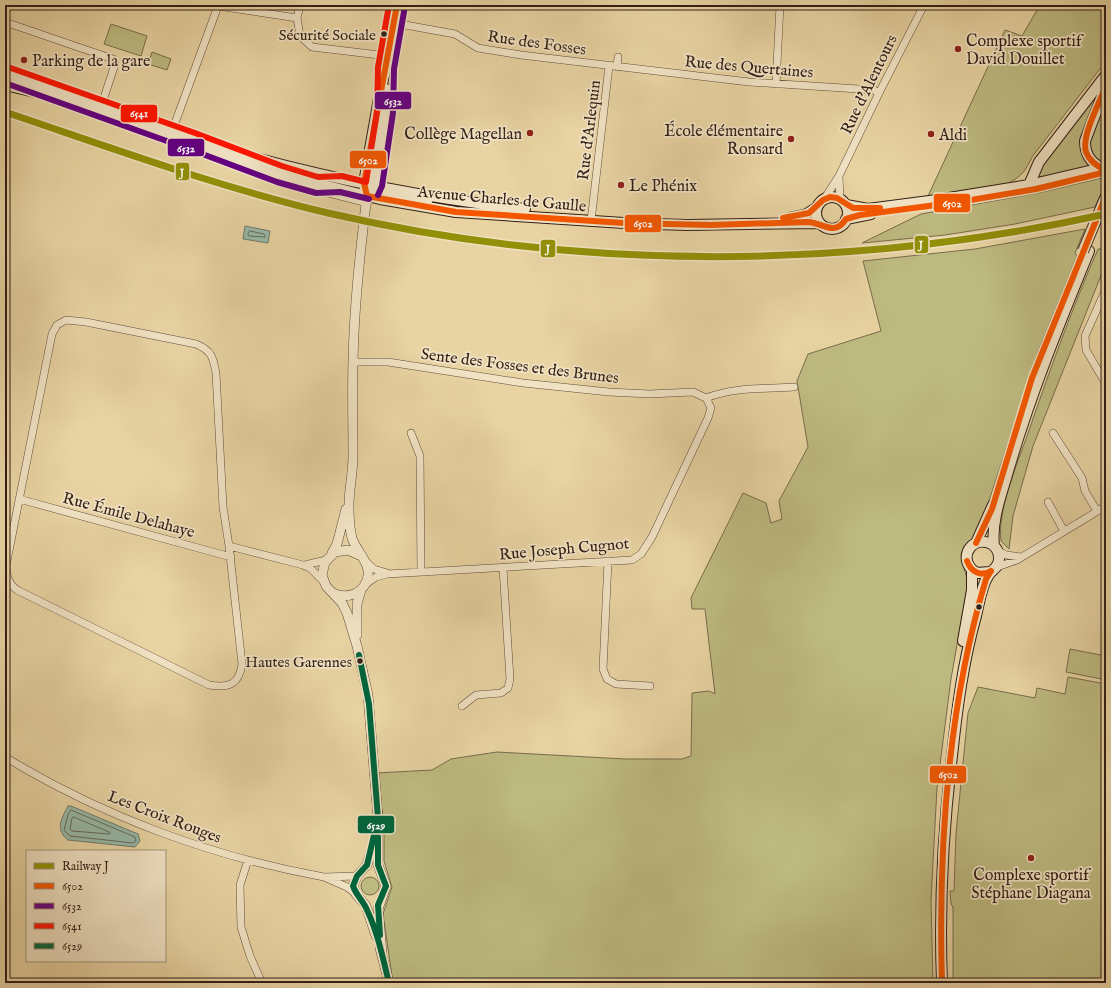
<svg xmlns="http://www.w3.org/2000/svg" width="1111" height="988" font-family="'IM FELL English',serif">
  <rect width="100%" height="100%" fill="#e8d3a2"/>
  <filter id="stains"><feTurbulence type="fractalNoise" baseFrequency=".005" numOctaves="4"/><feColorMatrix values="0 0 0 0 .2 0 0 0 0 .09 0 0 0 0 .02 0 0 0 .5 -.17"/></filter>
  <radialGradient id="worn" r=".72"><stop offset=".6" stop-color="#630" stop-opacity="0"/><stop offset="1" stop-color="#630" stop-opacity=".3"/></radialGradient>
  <path fill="#bdba80" stroke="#786c4b" d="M1040 5H1106V61L1032 157C1026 170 1022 176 1009 183L928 196 1005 30 1022 36Z
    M111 24 147 36 141 56 104 44Z
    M152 52 171 59 167 70 148 64Z
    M1101 87C1091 112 1065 152 1096 168L1035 181 1037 172Z
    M1106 101V161C1074 158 1099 117 1106 101Z
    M1106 177V182L1095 207 1015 224 945 235 862 243 921 214 1038 193Z
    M1085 229 1075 253 1077 256 1038 352 983 519 962 561 968 582 951 679 937 788 931 900 933 983H393L383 914 392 887 384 861V823L376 773 432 770 451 759 497 752 625 759H682L691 756 692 693 709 691 715 694 705 609H692L691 598 743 493 766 503 771 523 782 519 779 501 808 447 797 381 808 354 881 331 863 261 975 249Z
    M1106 237V263L1033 446 1013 516 1009 549 1001 541C997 513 1016 466 1026 439 1048 375 1071 311 1098 249H1101Z
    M1070 649 1106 656V680L1066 672Z
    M1068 677 1106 684V983H953V908L951 903 950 891H954L956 833 968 713 978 687 1035 698 1037 688 1065 694Z
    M361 886a9 9 0 1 1 18 0a9 9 0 1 1-18 0Z"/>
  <path fill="#97b8a7" stroke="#6f7a6d" d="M245 226 270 231 268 243 243 239Z
    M68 806H71L138 834 140 841 135 847 68 840C55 830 61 819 68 806Z"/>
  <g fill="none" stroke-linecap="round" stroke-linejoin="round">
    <path stroke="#646b5e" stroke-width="1" d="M250 231 264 234 265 237 249 236 248 234Z
      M71 810 135 837 136 841 133 843 70 836 64 830 68 815Z
      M74 817 109 832 110 834 72 831 70 829 72 818Z"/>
    <defs>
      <path id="minor" d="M300 5 297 18 300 36 312 47 388 56
        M5 22 113 59 115 64 100 110
        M394 23 455 34 478 48 521 55 749 82 874 90 879 93
        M617 67 618 57
        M776 84 780 5
        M171 134 218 6 297 18
        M839 177 840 199
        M825 198 839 176 879 93 924 5
        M591 221 609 66
        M1106 289 1085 336 1086 350 1106 384
        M66 320 86 322 196 344C212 351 213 357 216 373L223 507 229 546 242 664C239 685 229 688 209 685L17 590C8 583 7 577 6 566L52 334 57 325Z
        M353 362H388L523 383 609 392 650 394 693 392 706 398
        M706 398C734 387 764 389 794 387
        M411 433 420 456 421 572
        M1053 433 1082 478 1085 491 1097 511
        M19 499 231 557
        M1048 502 1064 531
        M229 546 303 565 310 568 323 581
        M998 551 1006 555 1021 557
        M608 561 603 669 607 679 616 684 650 686
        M366 562 374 569 387 573
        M305 565 326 560
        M997 567 1017 560 1106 506
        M366 584 376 577 387 574 632 560 641 554 652 537 708 418 711 408 706 398
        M462 706 476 695 501 693 508 688 510 679 503 568
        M5 757C102 816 212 857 324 877
        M248 860 240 885 241 927 250 956 262 983
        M356 894 347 887 324 877 357 876"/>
      <path id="tertiary" d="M305 183 320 190 367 202
        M371 191 428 200
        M332 553 337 544 346 509
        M361 556 348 550 335 552 325 562 322 575 326 586 342 603 347 613 357 646 368 695 378 818V865L386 886 378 909 382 953
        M333 593C348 600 365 593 368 576 370 562 356 551 352 538 349 527 349 516 349 505 349 489 353 473 353 456 353 425 352 394 353 362 354 307 360 251 367 196
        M357 635V604L361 590
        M375 839 367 865 357 876 353 886 356 894 366 906 376 936
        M380 948 389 983"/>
      <path id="secondary" d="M5 75 192 141 279 174 380 199 456 212 624 223 687 225 819 223
        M5 85 48 95
        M244 155C336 180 430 199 525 209
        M1101 168C1090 162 1085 154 1085 141L1106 86
        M1029 185 1039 162 1106 75
        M365 189 364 183 381 87 386 68 397 5
        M370 191 374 185 384 115 386 89
        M816 213a16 16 0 1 1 32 0a16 16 0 1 1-32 0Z
        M846 205 868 209 937 200 1029 185 1106 167
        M790 218 805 215 816 208
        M846 219 871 214
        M976 543 993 505
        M994 546C991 520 1002 493 1009 468 1031 393 1060 322 1089 251
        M963 641 972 590V570
        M942 983C939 907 943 831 952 756 957 709 963 662 976 616 979 604 981 587 988 576 992 569 999 568 999 559 1000 541 976 535 968 551 964 560 969 569 977 573L990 572"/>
    </defs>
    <use href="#minor" stroke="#604b39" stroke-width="8"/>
    <use href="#tertiary" stroke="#604b39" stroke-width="10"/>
    <use href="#secondary" stroke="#321e16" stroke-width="12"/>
    <use href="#minor" stroke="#f0e2c3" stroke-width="7"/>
    <use href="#tertiary" stroke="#f0e2c3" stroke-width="9"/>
    <use href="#secondary" stroke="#f0e2c3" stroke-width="10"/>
    <defs>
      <path id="secondary-bridge" d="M1083 251 1106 196"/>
    </defs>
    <use href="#secondary-bridge" stroke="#321e16" stroke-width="12" stroke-linecap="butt"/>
    <use href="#secondary-bridge" stroke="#f0e2c3" stroke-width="10"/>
    <defs>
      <path id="bus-1" d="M397 5 364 183 367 196 456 212 624 223 711 225 808 222C824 223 834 237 846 219L860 215 959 202 1036 189 1106 172
        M1106 86C1100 102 1081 136 1086 152 1089 160 1095 164 1101 168L1106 167
        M783 218 809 213 823 200 830 197 837 198 853 208H880
        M976 543 992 509 1032 378 1106 196
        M967 561C971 572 981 577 991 571
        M942 983C938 848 947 709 986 579L991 571"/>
      <path id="bus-2" d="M5 83 189 149 277 182 316 193 340 192 369 199
        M378 195 382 186 393 113 394 69 405 6"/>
      <path id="bus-3" d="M8 67 195 133 282 166 318 177 342 176 366 182 377 111 378 67 389 5"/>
      <path id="bus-4" d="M359 655 369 704 378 818 367 865 357 876 353 886C356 895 364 902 367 910 378 933 383 959 389 983
        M378 837V865L386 886 378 905 380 935"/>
    </defs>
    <use href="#bus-1" stroke="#f0e2c3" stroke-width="9"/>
    <use href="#bus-2" stroke="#f0e2c3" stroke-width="9"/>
    <use href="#bus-3" stroke="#f0e2c3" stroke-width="9"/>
    <use href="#bus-4" stroke="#f0e2c3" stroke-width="9"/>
    <use href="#bus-1" stroke="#f55701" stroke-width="6"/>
    <use href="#bus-2" stroke="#640082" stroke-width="6"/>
    <use href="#bus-3" stroke="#ff1400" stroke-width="6"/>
    <use href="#bus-4" stroke="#00643c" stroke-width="6"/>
    <defs>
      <path id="rail-1" d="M5 112C112 148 218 187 328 213 582 272 852 270 1106 214"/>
    </defs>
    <use href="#rail-1" stroke="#f0e2c3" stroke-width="10"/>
    <use href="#rail-1" stroke="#928f08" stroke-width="7"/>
  </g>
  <g fill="#321e16" stroke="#f0e2c3" stroke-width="1.5">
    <circle cx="384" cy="34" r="3.5"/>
    <circle cx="979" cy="607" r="3.5"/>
    <circle cx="360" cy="661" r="3.5"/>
  </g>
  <g fill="#8f2418" stroke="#f0e2c3" stroke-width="1.5">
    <circle cx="958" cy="49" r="4"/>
    <circle cx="24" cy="60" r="4"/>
    <circle cx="530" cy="133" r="4"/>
    <circle cx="931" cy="134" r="4"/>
    <circle cx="791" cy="139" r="4"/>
    <circle cx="621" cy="185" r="4"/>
    <circle cx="1031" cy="858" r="4"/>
  </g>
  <g text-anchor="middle" stroke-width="3.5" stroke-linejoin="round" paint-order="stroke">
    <g font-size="15" fill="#321e16" stroke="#f0e2c3" text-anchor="end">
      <text x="376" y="40">Sécurité Sociale</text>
      <text x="352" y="667">Hautes Garennes</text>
    </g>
    <g font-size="16" fill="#321e16" stroke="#f0e2c3" text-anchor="start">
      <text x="966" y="46">Complexe sportif<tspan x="966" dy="18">David Douillet</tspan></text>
      <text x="32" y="66">Parking de la gare</text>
      <text x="783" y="136" text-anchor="end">École élémentaire<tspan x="783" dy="18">Ronsard</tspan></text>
      <text x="522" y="139" text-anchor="end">Collège Magellan</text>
      <text x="939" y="140">Aldi</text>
      <text x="629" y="191">Le Phénix</text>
      <text x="1031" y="880" text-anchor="middle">Complexe sportif<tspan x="1031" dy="18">Stéphane Diagana</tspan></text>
    </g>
    <g font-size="16" fill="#321e16" stroke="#f0e2c3">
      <text transform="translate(537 42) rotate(8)" y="6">Rue des Fosses</text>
      <text transform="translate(749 66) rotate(5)" y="6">Rue des Quertaines</text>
      <text transform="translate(868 84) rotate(-64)" y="6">Rue d'Alentours</text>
      <text transform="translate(588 130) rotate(-83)" y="6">Rue d'Arlequin</text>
      <text transform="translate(502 198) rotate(5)" y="6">Avenue Charles de Gaulle</text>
      <text transform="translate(520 365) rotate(7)" y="6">Sente des Fosses et des Brunes</text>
      <text transform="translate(129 514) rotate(15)" y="6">Rue Émile Delahaye</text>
      <text transform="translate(564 548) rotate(-5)" y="6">Rue Joseph Cugnot</text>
      <text transform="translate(165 816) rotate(21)" y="6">Les Croix Rouges</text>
    </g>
  </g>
  <g stroke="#f0e2c3" stroke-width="1.5">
    <rect x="374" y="91" width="38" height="19" rx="4" fill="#640082"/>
    <rect x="120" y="104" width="38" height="19" rx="4" fill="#ff1400"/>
    <rect x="167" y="138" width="38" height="19" rx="4" fill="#640082"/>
    <rect x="349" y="150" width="38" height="19" rx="4" fill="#f55701"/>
    <rect x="175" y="162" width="15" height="19" rx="4" fill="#928f08"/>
    <rect x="933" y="193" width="38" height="20" rx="4" fill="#f55701"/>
    <rect x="624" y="214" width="38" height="19" rx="4" fill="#f55701"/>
    <rect x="914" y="235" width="15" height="19" rx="4" fill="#928f08"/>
    <rect x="540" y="239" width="16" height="19" rx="4" fill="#928f08"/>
    <rect x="929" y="765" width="38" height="19" rx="4" fill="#f55701"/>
    <rect x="357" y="815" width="38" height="19" rx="4" fill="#00643c"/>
  </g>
  <g font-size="11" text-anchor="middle" font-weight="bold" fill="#fff">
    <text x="393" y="105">6532</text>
    <text x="139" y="117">6541</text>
    <text x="186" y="152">6532</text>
    <text x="368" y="164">6502</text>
    <text x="182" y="176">J</text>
    <text x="952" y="207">6502</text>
    <text x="643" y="227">6502</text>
    <text x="921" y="248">J</text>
    <text x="548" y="252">J</text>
    <text x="948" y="778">6502</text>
    <text x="376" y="829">6529</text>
  </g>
  <rect width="1111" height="988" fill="none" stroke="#e8d3a2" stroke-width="20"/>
  <rect x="6" y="6" width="1099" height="976" fill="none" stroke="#321e16" stroke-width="2"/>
  <rect x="10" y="10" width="1091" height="968" fill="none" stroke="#321e16"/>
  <rect x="26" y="850" width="140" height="112" fill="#f0e2c3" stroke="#a4947e"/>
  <rect x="34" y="863" width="20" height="6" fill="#928f08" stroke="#a4947e"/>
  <text x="62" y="870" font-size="12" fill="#321e16">Railway J</text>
  <rect x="34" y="883" width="20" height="6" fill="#f55701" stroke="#a4947e"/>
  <text x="62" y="890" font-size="12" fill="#321e16">6502</text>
  <rect x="34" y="903" width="20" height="6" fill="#640082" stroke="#a4947e"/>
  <text x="62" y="910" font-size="12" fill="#321e16">6532</text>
  <rect x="34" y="923" width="20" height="6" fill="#ff1400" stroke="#a4947e"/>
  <text x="62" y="930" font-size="12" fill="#321e16">6541</text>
  <rect x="34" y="943" width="20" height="6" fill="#00643c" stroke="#a4947e"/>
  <text x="62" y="950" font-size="12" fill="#321e16">6529</text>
  <rect width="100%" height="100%" filter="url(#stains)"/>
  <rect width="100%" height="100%" fill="url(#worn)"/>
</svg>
